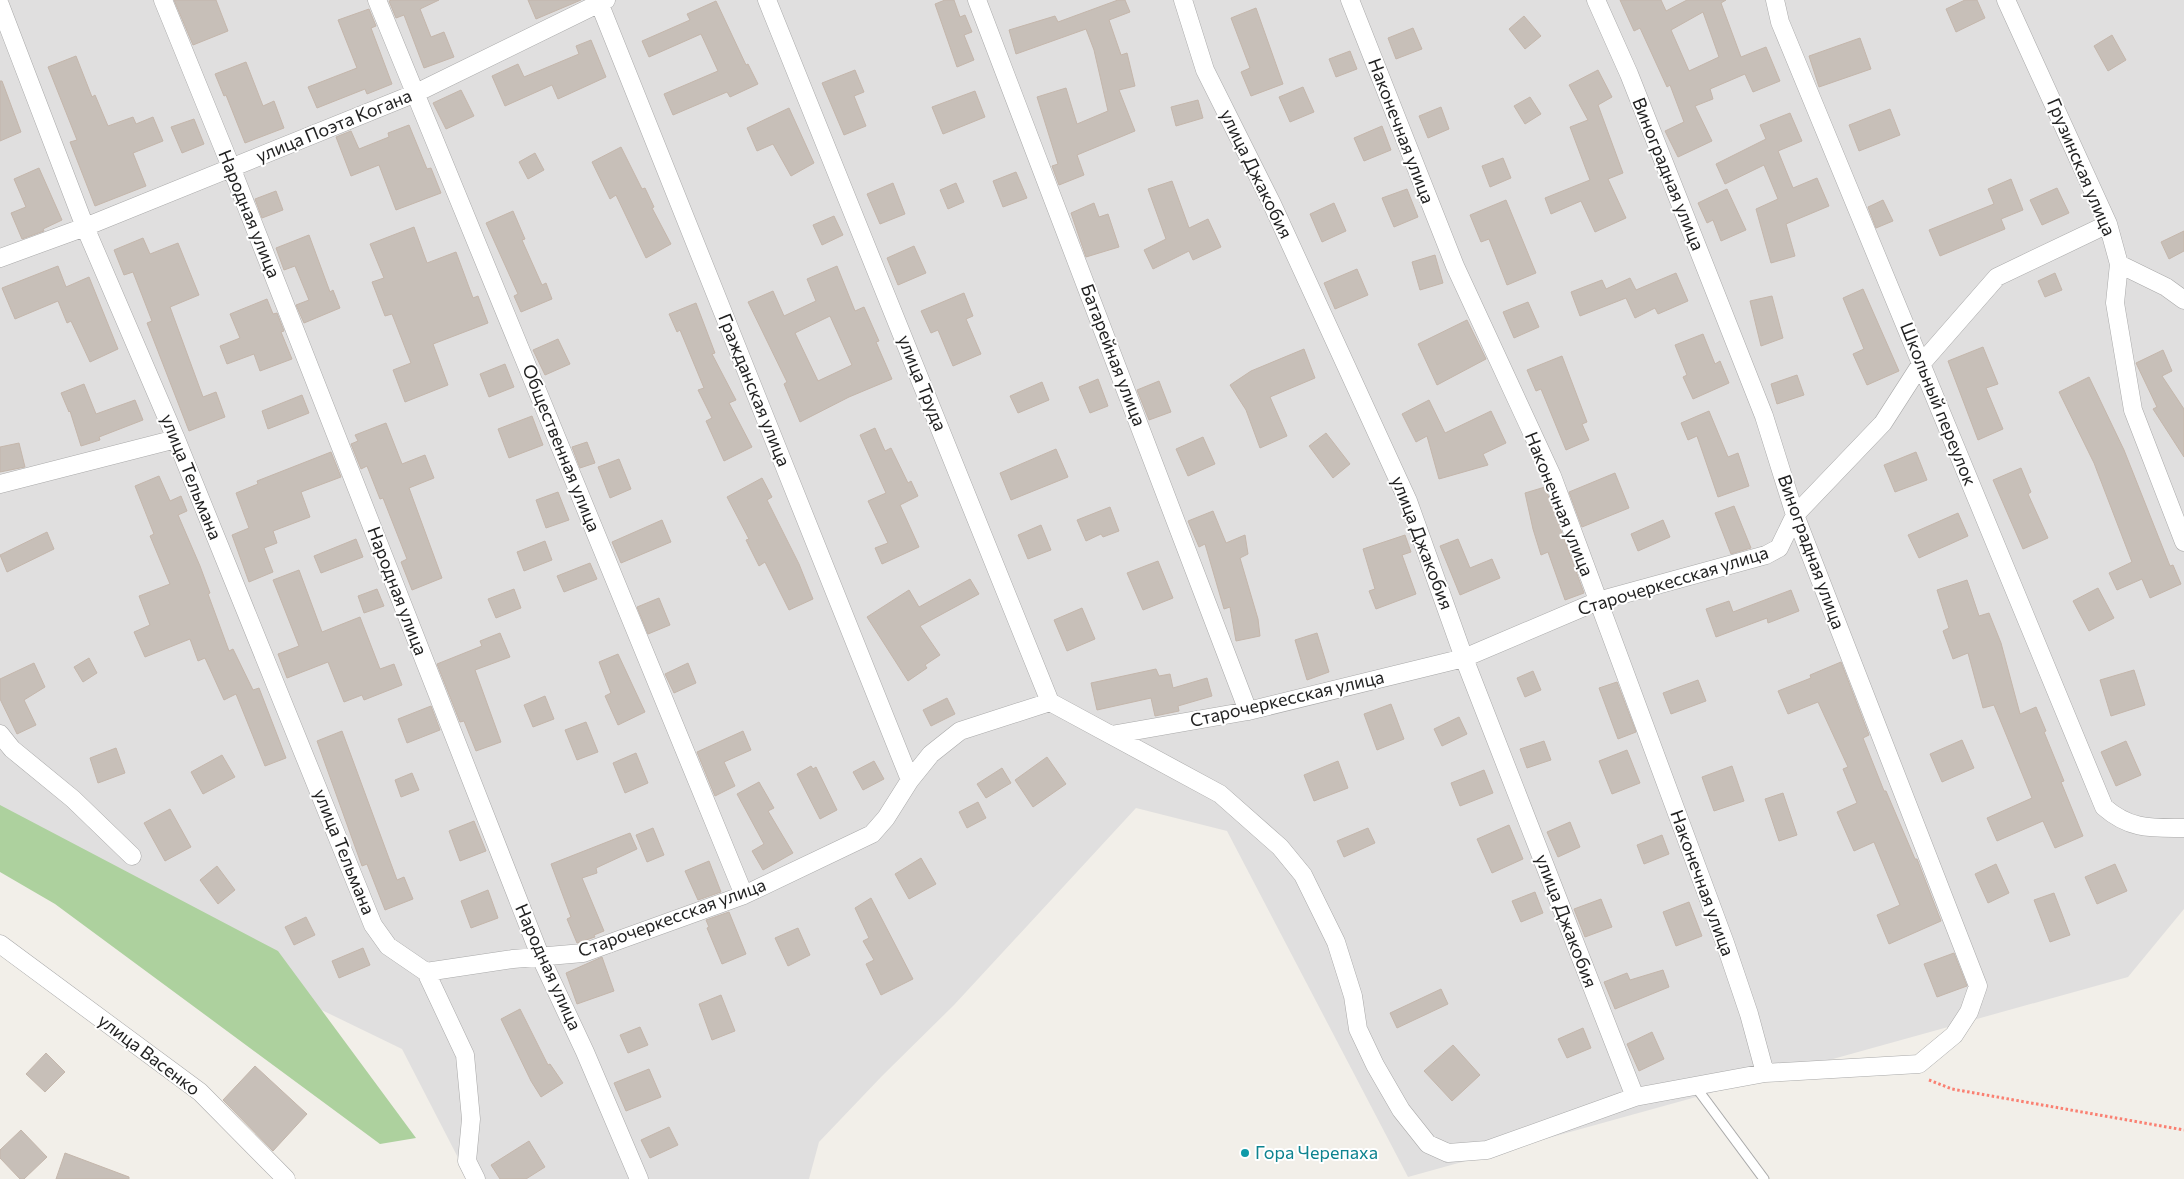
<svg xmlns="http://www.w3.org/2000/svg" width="2184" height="1179" font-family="Commissioner,sans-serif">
  <rect width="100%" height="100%" fill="#f2efe9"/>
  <path fill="#e0dfdf" d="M0 0H2184V909L2128 977 1408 1177 1227 831 1136 808 954 1005 882 1076 819 1142 809 1179H469L402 1049 0 854Z"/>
  <path fill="#add19e" d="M0 805 278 951 416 1138 380 1144 55 904 0 872Z"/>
  <path fill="#c7bfb8" stroke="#c4b6ab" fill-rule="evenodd" d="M174 0H216L228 31 193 45Z
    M392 0H439L420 9 431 37 444 32 454 57 424 68 404 15 396 18 389 1Z
    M528 0H581L536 19Z
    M945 0H954L960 17 965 15 972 32 964 35 974 60 957 67 935 4Z
    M1118 0H1125L1130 12 1109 20 1121 55 1127 53 1135 86 1119 90 1135 131 1077 155 1084 175 1059 185 1052 166 1058 164 1037 97 1066 88 1077 124 1108 111 1094 50 1086 29 1016 54 1009 30 1055 16 1058 22Z
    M1620 0H1661L1666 11 1687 0H1726L1721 3 1741 57 1766 47 1780 81 1753 92 1745 74 1710 89 1713 99 1695 106 1712 141 1678 157 1665 131 1684 122 1670 85 1667 87 1640 28 1634 31ZM1703 12 1719 57 1689 71 1671 30Z
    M1965 0H1977L1985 18 1956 32 1946 9Z
    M716 1 746 65 748 64 758 84 730 97 727 92 673 115 664 94 718 71 701 34 649 57 642 41 690 20 687 14Z
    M1256 8 1283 84 1251 96 1241 72 1250 68 1231 18Z
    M369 9 376 26 371 28 392 84 367 94 365 89 317 108 308 87 357 68 338 20Z
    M1524 16 1541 36 1525 49 1509 29Z
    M1413 28 1422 49 1396 59 1388 38Z
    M2112 35 2126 60 2108 71 2094 46Z
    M1860 38 1871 69 1819 87 1809 56Z
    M591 40 606 77 558 99 552 85 505 106 492 76 518 64 524 77 579 54 576 46Z
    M1350 51 1357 69 1336 77 1329 59Z
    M76 56 92 97 95 95 108 126 133 117 136 124 153 117 163 141 133 153 146 186 95 206 70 142 77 140 48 67Z
    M246 62 263 106 274 101 284 128 245 143 226 95 224 96 215 74Z
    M855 70 864 92 854 96 866 126 844 135 822 83Z
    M1598 70 1612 97 1598 105 1623 173 1608 179 1626 218 1595 232 1581 201 1551 214 1545 198 1590 180 1570 127 1588 120 1569 85Z
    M0 81H2L21 132 0 141Z
    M1303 87 1314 112 1290 122 1279 97Z
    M461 90 474 116 446 129 433 103Z
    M975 91 985 117 943 134 932 107Z
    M1530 97 1541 114 1525 124 1514 106Z
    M1198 100 1203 118 1176 126 1171 107Z
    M1441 107 1449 129 1428 138 1419 116Z
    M789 108 814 163 791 176 773 144 757 151 747 128Z
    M1890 109 1900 135 1859 151 1849 125Z
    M1790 113 1802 141 1778 151 1793 188 1817 178 1829 206 1786 224 1795 256 1771 263 1756 209 1778 199 1764 165 1725 184 1716 164 1766 139 1760 125Z
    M194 119 204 144 182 153 171 127Z
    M409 125 427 169 431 168 441 193 396 210 379 165 351 176 336 137 351 131 359 149 389 137 388 133Z
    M1382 126 1391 150 1364 161 1354 138Z
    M621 147 642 189 645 188 654 207 652 208 671 244 646 258 616 195 610 199 592 162Z
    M535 153 544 170 528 179 519 162Z
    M1503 158 1511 178 1490 187 1482 166Z
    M39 168 62 220 43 229 44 231 22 239 11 213 26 207 14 179Z
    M1016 172 1027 198 1003 207 993 181Z
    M2011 179 2023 210 2001 219 2005 229 1940 256 1929 230 1994 204 1988 189Z
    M1172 181 1189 228 1208 219 1221 247 1193 260 1189 251 1153 269 1144 250 1166 239 1148 189Z
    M893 183 905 214 880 224 867 194Z
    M956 183 964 202 948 209 940 190Z
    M2057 188 2069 213 2042 225 2030 200Z
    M1407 189 1418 217 1394 227 1382 198Z
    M1727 189 1746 230 1721 241 1713 220 1707 223 1698 203Z
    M276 191 283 210 262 218 255 199Z
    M1506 200 1536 273 1507 285 1489 239 1481 242 1470 215Z
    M1883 200 1893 221 1876 228 1868 207Z
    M1094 203 1099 217 1108 214 1119 247 1086 257 1071 213Z
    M1334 203 1346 231 1322 242 1310 214Z
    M513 211 525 239 522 240 542 285 546 283 552 299 521 312 514 296 518 294 486 223Z
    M834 216 843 235 822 245 813 225Z
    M414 227 427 263 456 252 473 298 478 296 488 323 433 344 448 385 405 402 393 370 411 363 392 314 385 316 372 282 384 278 370 244Z
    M2184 231V251L2169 259 2161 242Z
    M309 235 330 292 333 290 340 308 304 323 296 305 309 300 295 266 284 270 276 248Z
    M143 238 150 254 178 243 199 295 170 307 203 397 216 392 225 417 189 431 147 323 152 321 133 272 124 275 114 250Z
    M914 246 926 273 898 285 887 258Z
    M1435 255 1443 283 1420 290 1412 262Z
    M58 266 66 287 89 277 118 349 90 362 71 321 67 323 58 301 15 319 2 288Z
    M837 266 855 311 864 307 879 341 876 342 892 379 849 397 800 422 784 384 787 382 748 302 773 291 784 316 816 301 807 279ZM830 316 852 365 818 381 795 333Z
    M1357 269 1368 295 1335 309 1324 283Z
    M1676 273 1688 301 1658 314 1655 308 1635 318 1626 298 1580 316 1571 292 1602 280 1606 289 1630 278 1636 290Z
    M2055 273 2062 290 2045 297 2038 281Z
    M1863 289 1899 371 1867 385 1853 354 1864 349 1843 298Z
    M964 293 973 316 966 319 981 354 953 366 938 330 931 333 921 311Z
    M1772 296 1783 338 1761 346 1750 301Z
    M267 299 273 314 277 313 284 331 281 332 292 359 260 371 254 354 227 364 220 346 240 338 230 314Z
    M1528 302 1539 327 1514 338 1503 312Z
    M696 303 715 353 712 354 736 400 729 403 752 447 724 461 706 421 712 418 698 390 704 388 680 330 677 332 669 314Z
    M1467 320 1486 359 1437 385 1418 344Z
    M1703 334 1715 364 1720 361 1729 383 1693 399 1683 377 1687 375 1675 345Z
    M558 339 570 364 545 375 533 350Z
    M1983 347 1998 384 1986 388 2003 429 1978 440 1948 361Z
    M1304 349 1315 378 1270 397 1287 436 1260 448 1246 410 1230 385 1251 371Z
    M2163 350 2172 371 2162 376 2184 409V457L2153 409 2157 407 2136 363Z
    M1562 356 1587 422 1582 424 1589 440 1566 450 1541 389 1536 391 1527 370Z
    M505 364 514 387 489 397 480 374Z
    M1797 375 1804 395 1777 404 1771 384Z
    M2089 377 2124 450 2170 566 2173 565 2181 584 2150 598 2142 579 2117 590 2109 573 2132 562 2094 463 2059 392Z
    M1098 379 1108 406 1090 413 1079 387Z
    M1159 381 1171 412 1149 420 1137 390Z
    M1042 382 1049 400 1018 413 1010 396Z
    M84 384 96 414 135 400 143 420 99 437 100 440 81 446 70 411 69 412 61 393Z
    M302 395 309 413 268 429 262 411Z
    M1429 400 1445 433 1491 411 1506 443 1483 454 1488 465 1439 479 1427 436 1416 442 1402 414Z
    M1709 411 1728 457 1738 453 1749 486 1718 497 1697 436 1688 440 1681 423Z
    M532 416 543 445 509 458 498 429Z
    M386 423 402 464 425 455 434 478 409 488 442 578 412 590 401 562 407 559 383 498 380 499 367 466 361 469 351 444 358 441 355 435Z
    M875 428 885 451 891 448 908 483 911 481 918 496 900 505 919 547 882 564 875 548 888 543 868 501 886 493 860 435Z
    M1326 433 1350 464 1333 478 1309 446Z
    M1203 437 1215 464 1188 476 1176 449Z
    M587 442 595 463 580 468 572 447Z
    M19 443 25 467 0 472V447Z
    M1056 449 1068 477 1011 500 1000 473Z
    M331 452 341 477 301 492 310 517 273 531 277 543 264 548 273 572 249 582 232 535 249 528 236 493 258 484 257 481Z
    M1916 452 1927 480 1895 492 1884 465Z
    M619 459 631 489 610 498 598 467Z
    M2021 468 2031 492 2028 494 2048 538 2023 549 1993 480Z
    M1615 473 1629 508 1582 527 1569 492Z
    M159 476 170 501 181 496 187 511 178 515 200 566 210 593 208 594 229 651 233 649 253 690 259 688 286 758 265 766 236 694 224 700 205 658 198 661 190 639 145 657 134 632 150 625 139 596 170 584 150 536 154 534 135 486Z
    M762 478 772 497 767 500 799 564 813 599 789 610 765 562 759 566 746 540 749 539 727 497Z
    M1545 487 1584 593 1565 600 1548 552 1541 555 1533 529 1525 493Z
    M558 492 569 520 546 528 536 500Z
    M1734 506 1751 548 1731 554 1715 513Z
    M1110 507 1119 531 1103 537 1101 534 1086 541 1077 520Z
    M1213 511 1226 543 1245 535 1248 554 1240 558 1258 619 1260 636 1236 641 1230 607 1224 609 1205 544 1199 547 1188 521Z
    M1958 513 1968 536 1919 558 1908 535Z
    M662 520 671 542 621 563 612 542Z
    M1663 520 1670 537 1638 551 1631 534Z
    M1041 525 1051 550 1028 559 1018 535Z
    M47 532 54 549 7 572 0 555Z
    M1405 535 1411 552 1402 555 1416 594 1376 609 1369 591 1375 589 1363 549Z
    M356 539 363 557 321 573 314 556Z
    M1458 539 1470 568 1492 559 1500 578 1460 595 1440 546Z
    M545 541 552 560 524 571 517 552Z
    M1158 561 1173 598 1143 610 1127 573Z
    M590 563 597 579 564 592 557 576Z
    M299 570 322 632 360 617 380 669 394 664 402 685 364 700 362 695 344 702 328 662 287 678 278 654 299 646 273 580Z
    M970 579 979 594 920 626 940 655 925 665 927 668 908 681 867 617 909 590 919 607Z
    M1967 580 1979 616 1989 613 2001 643 2020 714 2036 707 2046 731 2044 732 2064 781 2061 782 2083 836 2055 848 2043 821 1997 841 1987 818 2032 798 1994 705 1983 708 1968 653 1953 659 1943 631 1949 628 1937 590Z
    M2098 588 2114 618 2089 631 2073 601Z
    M377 589 384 606 364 613 358 596Z
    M514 589 521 608 496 618 488 599Z
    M1791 590 1799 611 1768 623 1767 618 1716 637 1706 609 1729 601 1733 612Z
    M659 598 670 625 648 634 637 607Z
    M1082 608 1095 639 1067 651 1054 620Z
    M500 633 510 657 475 670 501 742 476 751 464 721 460 722 437 664 482 646 480 641Z
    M1317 633 1329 672 1307 680 1295 640Z
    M618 654 645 712 618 725 605 696 611 693 599 662Z
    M89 658 97 673 83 682 74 667Z
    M1841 662 1869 735 1863 738 1884 791H1886L1915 859H1917L1941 921 1889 944 1877 915 1900 905 1874 842 1854 851 1837 812 1857 803 1843 769 1848 767 1818 702 1788 714 1778 691 1811 678 1810 675Z
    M34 663 45 687 24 700 36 725 17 734 0 699V679Z
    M688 663 696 683 674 693 665 674Z
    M1156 669 1159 676 1170 674 1173 688 1207 678 1212 696 1178 706 1179 711 1155 716 1151 698 1097 710 1091 683Z
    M2134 670 2145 705 2111 716 2100 680Z
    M1533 671 1541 690 1525 697 1517 678Z
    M1698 680 1706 701 1671 714 1663 693Z
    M1617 682 1636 732 1618 739 1599 688Z
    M545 696 554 719 533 727 524 705Z
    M947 698 955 714 931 726 923 710Z
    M1391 704 1404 739 1377 750 1364 714Z
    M431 706 440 730 407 743 398 719Z
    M1459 717 1467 734 1442 746 1434 729Z
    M586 722 598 752 577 760 565 730Z
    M342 731 397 880 404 877 413 899 385 910 367 864 362 866 317 741Z
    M743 731 751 750 724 762 735 786 715 796 697 752Z
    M1962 740 1974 768 1942 782 1930 754Z
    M1544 741 1551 760 1527 768 1520 749Z
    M2126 741 2141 775 2116 786 2101 752Z
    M116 748 125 773 98 783 90 758Z
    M1627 750 1640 783 1612 794 1599 761Z
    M636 753 648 783 625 793 613 763Z
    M222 755 235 777 203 794 191 772Z
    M1047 757 1066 784 1033 807 1015 780Z
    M874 761 884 779 863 790 853 772Z
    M1338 761 1348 788 1314 801 1304 775Z
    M811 766 813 769 816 767 837 810 820 819 797 774Z
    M1732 766 1744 801 1714 811 1702 777Z
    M1002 768 1011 783 986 798 977 784Z
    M1484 770 1493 793 1460 806 1451 783Z
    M412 773 419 790 401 797 395 780Z
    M759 782 774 808 768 811 793 853 763 870 752 851 764 844 737 794Z
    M1783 793 1797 835 1779 841 1765 799Z
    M978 802 986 818 967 828 959 812Z
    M170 809 191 847 165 861 144 823Z
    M474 821 486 851 460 861 449 831Z
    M1570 822 1580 847 1558 857 1547 832Z
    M1509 825 1523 859 1492 873 1477 839Z
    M653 828 664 855 647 862 636 835Z
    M1368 828 1375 843 1344 857 1337 841Z
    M630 833 637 849 596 868 597 873 582 878 604 931 594 935 595 937 577 943 567 919 571 917 551 864Z
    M1662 835 1669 854 1644 864 1637 845Z
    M921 858 936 884 909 899 895 874Z
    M709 861 721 892 698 900 685 871Z
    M1996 864 2009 893 1988 903 1975 874Z
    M2115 864 2127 891 2097 904 2085 877Z
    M217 866 235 890 218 904 200 880Z
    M488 890 498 918 471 928 461 901Z
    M1535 892 1543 913 1521 922 1512 901Z
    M2054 893 2070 935 2050 942 2034 900Z
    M871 898 913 979 881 995 866 964 874 960 863 941 869 938 855 908Z
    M1601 899 1612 927 1585 937 1574 909Z
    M1689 902 1702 936 1676 946 1663 912Z
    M729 912 746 954 722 964 707 928 709 927 706 920Z
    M306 917 315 935 294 945 285 927Z
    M798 928 810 955 788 966 775 938Z
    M363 948 370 965 339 978 332 961Z
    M1954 953 1967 986 1937 997 1924 964Z
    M602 957 614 991 577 1004 566 973Z
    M1663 970 1669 987 1615 1009 1604 982 1627 973 1630 980Z
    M1441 989 1448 1004 1397 1028 1390 1013Z
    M721 995 735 1031 712 1040 699 1004Z
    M520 1009 548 1065 550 1064 563 1083 541 1097 531 1081 501 1019Z
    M640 1027 648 1045 628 1053 620 1035Z
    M1583 1028 1591 1048 1567 1058 1558 1039Z
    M1652 1032 1664 1059 1639 1071 1627 1044Z
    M1453 1045 1480 1075 1452 1101 1424 1071Z
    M46 1053 65 1072 45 1092 26 1074Z
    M255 1066 307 1114 273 1151 223 1100Z
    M649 1069 661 1097 626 1111 614 1083Z
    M669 1127 678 1145 650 1158 641 1140Z
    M21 1130 47 1157 24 1179H20L0 1158V1150Z
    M529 1141 545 1167 526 1179H500L491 1165Z
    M65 1153 129 1177V1179H56Z"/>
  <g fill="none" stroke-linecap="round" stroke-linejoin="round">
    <defs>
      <path id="lane" d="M1695 1086 1764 1179"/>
      <path id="street" d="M163 0 231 167 541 958 585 1052 639 1179
        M377 0 744 895
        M598 0 910 780
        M767 0 1050 702 1220 794 1280 847 1303 875 1336 942 1353 996 1358 1029 1375 1065 1401 1110 1428 1144 1448 1153 1487 1150 1635 1097 1765 1073 1919 1064 1954 1035 1969 1012 1978 986 1795 515 1764 416 1629 74 1596 0
        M977 0 1248 711
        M1183 0 1205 70 1272 204 1408 501 1464 658 1635 1097
        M1350 0 1455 266 1552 476 1725 943 1749 1014 1765 1073
        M1775 0 1780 22 2104 807C2130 830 2152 828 2184 828
        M2006 0 2108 224 2119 264 2115 303 2133 410 2184 542
        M0 5 85 227 176 439 373 925 388 946 426 972 513 959 583 953 744 895 872 834 886 818 910 780 931 754 960 731 1050 702
        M0 258 85 227 416 93 606 0
        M2119 264 2166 287 2184 300
        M0 484 176 439
        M0 734 12 749 73 799 132 856
        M1111 735 1248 711 1464 658 1598 601 1766 555 1779 548 1795 515 1883 423 1921 364 1997 277 2108 224
        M0 944 200 1092 286 1179
        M426 972 465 1055 471 1119 467 1161 476 1179"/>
    </defs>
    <use href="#lane" stroke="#a9a9a9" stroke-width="11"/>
    <use href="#street" stroke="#a9a9a9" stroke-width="19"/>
    <path stroke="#fa8072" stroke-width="3" stroke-dasharray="2.5 2.5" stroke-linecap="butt" d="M1929 1080 1952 1089 2184 1130"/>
    <use href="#lane" stroke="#fff" stroke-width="9"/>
    <use href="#street" stroke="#fff" stroke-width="18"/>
  </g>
  <circle fill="#0f9aa8" stroke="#fff" stroke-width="2" cx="1245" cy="1153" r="5"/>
  <g text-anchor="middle" stroke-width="4" stroke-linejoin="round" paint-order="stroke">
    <g font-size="18" fill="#222" stroke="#fff">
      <text transform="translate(334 126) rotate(-22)" y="6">улица Поэта Когана</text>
      <text transform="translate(1401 131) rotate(69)" y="6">Наконечная улица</text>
      <text transform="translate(2081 167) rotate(67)" y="6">Грузинская улица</text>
      <text transform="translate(1256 174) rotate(64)" y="6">улица Джакобия</text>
      <text transform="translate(1668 174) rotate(68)" y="6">Виноградная улица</text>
      <text transform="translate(249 214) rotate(68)" y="6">Народная улица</text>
      <text transform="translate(1113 355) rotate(69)" y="6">Батарейная улица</text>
      <text transform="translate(922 383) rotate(68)" y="6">улица Труда</text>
      <text transform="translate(754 390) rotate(68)" y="6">Гражданская улица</text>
      <text transform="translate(1938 404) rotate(68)" y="6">Школьный переулок</text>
      <text transform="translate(561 448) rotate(68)" y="6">Общественная улица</text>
      <text transform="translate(191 477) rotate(68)" y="6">улица Тельмана</text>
      <text transform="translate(1559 504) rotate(68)" y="6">Наконечная улица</text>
      <text transform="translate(1422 543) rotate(69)" y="6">улица Джакобия</text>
      <text transform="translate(1811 552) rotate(70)" y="6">Виноградная улица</text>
      <text transform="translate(1673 581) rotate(-17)" y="6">Старочеркесская улица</text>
      <text transform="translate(397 591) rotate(69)" y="6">Народная улица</text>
      <text transform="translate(1287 699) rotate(-13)" y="6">Старочеркесская улица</text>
      <text transform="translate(344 852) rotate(68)" y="6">улица Тельмана</text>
      <text transform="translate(1702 883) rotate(70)" y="6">Наконечная улица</text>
      <text transform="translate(672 918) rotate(-20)" y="6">Старочеркесская улица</text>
      <text transform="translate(1566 921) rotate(69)" y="6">улица Джакобия</text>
      <text transform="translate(548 967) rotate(66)" y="6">Народная улица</text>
      <text transform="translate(149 1055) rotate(37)" y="6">улица Васенко</text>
    </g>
    <g font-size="18" fill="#0d838f" stroke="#fff" text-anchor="start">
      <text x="1255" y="1159">Гора Черепаха</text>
    </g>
  </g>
</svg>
